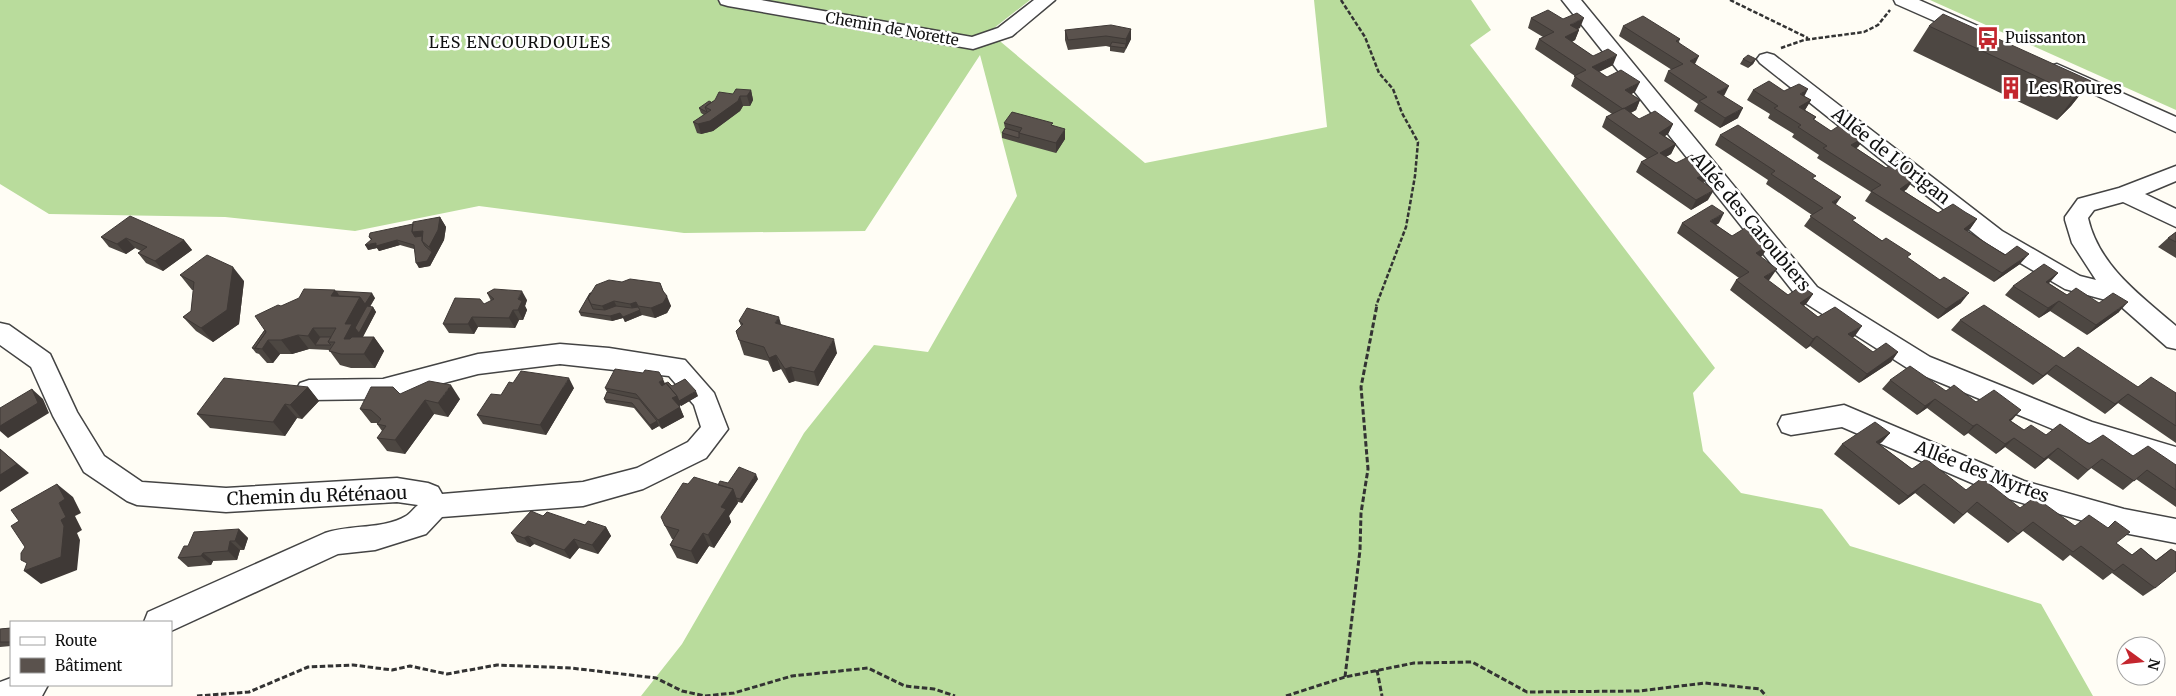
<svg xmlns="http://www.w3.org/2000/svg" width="2176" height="696" font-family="Merriweather,serif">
  <rect width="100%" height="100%" fill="#fffdf5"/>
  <path fill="#b9dc9c" d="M0 0H1030L989 32 1145 163 1327 127 1314 0H1471L1491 30 1470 45 1715 368 1693 393 1703 451 1741 493 1822 509 1850 546 2041 604 2093 696H641L682 644 804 433 874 345 928 352 1017 196 980 55 865 231 684 233 479 206 355 231 225 217 49 214 0 184Z
    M1930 0H2176V110Z"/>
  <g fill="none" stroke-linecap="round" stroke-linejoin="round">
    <defs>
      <path id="minor" d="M719 0H761L972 37 998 28 1034 0H1055L1012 36 973 49 728 6 721 4Z
        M1562 0H1581L1817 287 1930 357 2092 422 2176 447V469L2077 439 1912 371 1799 299Z
        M1894 0H1919L1978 26 1981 30 1978 34 1971 36 1964 34 1896 4Z
        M1767 53 1774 55 2002 231 2080 276 2096 280 2072 243 2065 220V217L2078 199 2119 188 2176 166V181L2145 194 2176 209V227L2123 202 2094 210 2088 218C2099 266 2140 295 2176 326V349L2167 347 2117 303 2065 289 1986 243 1760 63 1757 59 1760 55Z
        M2057 64 2176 117V132L2050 74 2047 70 2050 66Z
        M0 323 9 325 50 354 77 412 104 456 142 482 226 488 397 478 428 483 438 487 442 494 583 482 637 468 688 442 701 427 694 405 669 376 560 364 478 374 383 399 309 400 300 397 296 390 300 383 309 380 383 379 478 354 560 344 609 348 685 360 714 393 728 429 706 458 643 489 583 506 442 517 426 534 375 550 338 554 171 631V622H144L148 612 325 533C351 524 382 530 406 516 410 514 414 508 418 505L397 502 226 512 137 505 127 501 84 472 53 416 31 367 0 345Z
        M1844 405 2024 481 2124 509 2176 519V543L2124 533 2009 499 1842 427 1791 435 1782 432 1778 424 1782 416Z
        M11 678V685H48L42 696H0V682Z"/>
    </defs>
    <use href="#minor" stroke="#444" stroke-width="3"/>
    <path stroke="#333" stroke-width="2.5" stroke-dasharray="4.5 2" stroke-linecap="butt" d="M1341 0 1365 37 1379 73 1393 89 1402 113 1418 142 1415 176 1406 227 1376 306
      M1730 0 1808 38
      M1781 48 1804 40 1864 32 1878 25 1890 10"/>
    <path stroke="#333" stroke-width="3" stroke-dasharray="5.5 2.5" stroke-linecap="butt" d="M1377 670 1382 696
      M1345 677 1360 550 1361 513 1368 469 1361 387 1377 305
      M197 696 249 692 308 667 353 665 392 670 410 666 447 674 497 665 571 668 656 678 682 691 705 696 734 693 792 676 868 668 905 686 934 689 955 696
      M1286 696 1345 677 1414 663 1472 662 1527 692 1639 691 1705 683 1760 689 1766 696"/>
    <use href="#minor" fill="#fff" fill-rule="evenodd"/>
  </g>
  <path fill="#4d4742" d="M1531 18 1563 19 1580 28 1577 29 1579 30 1575 40 1572 42 1593 56 1613 65 1599 72 1607 77 1635 92 1631 94 1640 100 1636 110 1631 113 1639 119 1673 124 1668 134 1665 136 1676 144 1671 154 1666 157 1676 163 1712 170 1707 180 1702 182 1708 200 1691 210 1636 172 1641 162 1647 159 1602 127 1606 117 1612 114 1571 86 1575 76 1535 49 1539 39 1543 37 1528 28Z
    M1623 26 1680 39 1679 42 1695 64 1724 96 1738 118 1720 128 1694 111 1698 104 1664 81 1668 71 1672 70 1619 36Z
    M1929 26 2091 81 2071 106 2057 120 1913 51Z
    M1131 29V39L1124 53 1110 51V47L1106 46 1068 50 1065 40V30Z
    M1743 59H1756L1753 64 1748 68 1740 64Z
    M751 90 753 100 750 106H743L740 111 713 131 701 134 697 133 693 122 704 115 701 113 699 108 711 102Z
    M1753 90 1784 91 1804 96 1811 100 1805 110 1816 117 1814 120 1831 131 1865 137 1858 147 1856 148 1886 168 1911 167 1906 174 1907 189 1904 191 1938 213 1977 219 1970 229 1967 231 2020 264 1994 282 1865 201 1871 192 1817 158 1819 155 1792 137 1794 134 1768 118 1770 114 1747 100Z
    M1004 123 1053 125 1065 139 1056 153 1002 138V133L1005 128Z
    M1720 135 1814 179 1836 205 1853 221 1908 258 1961 303 1938 319 1804 226 1812 215 1766 184 1768 180 1715 145Z
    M440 217 446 227 444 240 430 266 419 268 414 249 400 245 379 251 377 248 368 250 371 240 369 237 413 224Z
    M1682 223H1719L1716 225 1732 236 1763 255 1761 257 1770 279 1768 281 1788 295 1813 294 1806 304 1804 306 1818 317 1855 336 1852 338 1873 352H1898L1891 362 1859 383 1810 346 1806 349 1730 290 1736 280 1739 278 1677 233Z
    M2176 232V258L2158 247 2168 238Z
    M101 237 184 240 192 250 163 271 146 263 138 253 141 251 135 248 126 254 109 247Z
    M2058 273 2049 283 2067 295 2099 303 2119 312 2087 335 2050 311 2039 318 2005 295 2013 286Z
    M180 275 244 281 239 324 213 342 196 331 183 317 191 311 194 290H192Z
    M622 282 660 283 664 293 671 306 667 313 655 318 642 315 625 322 623 318 612 321 581 316 579 312 591 293Z
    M335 290 336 291 375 298 370 307H373L376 312 363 337H374L384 351 375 368H351L340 365 329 350 309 349 292 354H280L273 363H267L259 354 256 353 252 348 281 306Z
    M487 293 527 300 525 306 527 310 523 320H519L515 328 478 327 474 334 449 333 443 324 491 301Z
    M1960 320 2064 358 2138 387 2176 393V443L2118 403 2105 414 2047 374 2033 385 1951 330Z
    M739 321 781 325 837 353 818 386 795 381 789 383 781 369 773 372 768 361 744 355 736 331 741 326Z
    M1890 380 1946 391 1976 402 2011 421 2024 430 2046 435 2089 444 2133 456 2176 465V507L2136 479 2123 490 2091 468 2078 480 2048 458 2035 469 2005 447 1996 454 1968 433 1964 436 1927 408 1917 415 1882 389Z
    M513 383 574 388 546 435 483 424 477 415 501 395Z
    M665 383 698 396 681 406V405L679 406 684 417 662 429 659 426 652 430 634 408 606 403 604 399 607 392 605 388Z
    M308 387 319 401 302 419 297 418 285 436 210 428 197 414Z
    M400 394 460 399 448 417 434 414 405 454 387 451 377 438 382 431 377 424 378 423H371L360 409Z
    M1890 433 1882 442 1879 444 1912 469 1966 490 2075 526 2116 543 2132 555 2141 548 2156 560 2171 549 2155 588 2143 596 2112 573 2103 580 2070 555 2063 561 2023 531 2008 543 1967 512 1954 524 1915 493 1899 505 1834 454 1842 444Z
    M758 479 742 503 738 502 729 516 731 522 714 548 709 546 697 564 677 558 670 545 673 539H672L665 526 718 485Z
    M543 516 585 525 606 527 611 536 598 554 579 548 570 559 534 544 530 547 517 542 511 533Z
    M239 529 248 538 244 550H240L237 560 213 561 211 565 188 567 178 558 188 546Z
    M11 628V646L0 647V629Z"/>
  <path fill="#3f3936" d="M1584 18 1580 28 1566 34 1570 25Z
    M1131 29V39L1126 49V39Z
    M1579 30 1575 40 1561 47 1565 37Z
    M1617 55 1613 65 1588 77 1592 67Z
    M1699 56 1694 66 1690 61Z
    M1756 59 1753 64 1748 68 1751 63Z
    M2091 81 2071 106 2057 120 2076 95Z
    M1640 82 1635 92 1621 100 1625 90Z
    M1729 86 1724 96 1717 92Z
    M1808 89 1803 99 1800 94Z
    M751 90 753 100 750 106 747 96Z
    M740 96 743 106 740 111 713 131 701 134 698 124Z
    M1640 100 1636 110 1618 119 1623 109Z
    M1811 100 1805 110 1799 107Z
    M1743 108 1738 118 1720 128 1725 118Z
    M1673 124 1668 134 1654 143 1659 133Z
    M1065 129V139L1056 153V143Z
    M1865 137 1858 147 1844 155 1851 145Z
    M1676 144 1671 154 1655 163 1660 153Z
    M1911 167 1904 177 1902 172Z
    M1712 170 1707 180 1692 188 1697 178Z
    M1914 179 1907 189 1893 199 1900 189Z
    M1714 190 1708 200 1691 210 1696 200Z
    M1841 197 1834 207 1832 202Z
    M1724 213 1719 223 1705 231 1710 221Z
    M440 217 446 227 444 240 430 266 419 268 416 263 432 252 429 247Z
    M1977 219 1970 229 1956 239 1964 229Z
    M423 231 425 241 418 242 412 232Z
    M126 238 135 248 126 254 117 244Z
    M184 240 192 250 163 271 155 261Z
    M397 240 400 245 379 251 377 248 368 250 365 245Z
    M1769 245 1763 255 1750 263 1756 253Z
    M2029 254 2020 264 1994 282 2002 273Z
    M233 267 244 281 239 324 213 342 201 328Z
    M1777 269 1770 279 1758 287 1764 277Z
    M2058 273 2050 282 2037 292 2046 282Z
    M660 283 664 293 667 296 671 306 667 313 655 318 651 308 663 291Z
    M335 290 345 305 331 296Z
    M522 291 527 300 525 306 527 310 523 320 518 310V299Z
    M372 293 375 298 368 309 373 307 376 312 354 353 342 350 345 324 360 297Z
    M1969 293 1961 303 1938 319 1946 309Z
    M1813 294 1806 304 1793 313 1800 303Z
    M614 301 619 311 607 315 602 306Z
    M2059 301 2050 311 2039 318 2048 308Z
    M636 302 642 315 625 322 623 317 634 313 630 304Z
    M2128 302 2119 312 2087 335 2096 325Z
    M513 310 519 320 515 328 509 318Z
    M620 313 623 318 612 321 610 316Z
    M472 317 478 327 474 334 468 324Z
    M779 317 783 331 775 323Z
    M1862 326 1855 336 1841 344 1848 334Z
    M313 328 324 342 315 345 319 350 308 336Z
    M298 335 309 349 292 354 281 340Z
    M1817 336 1810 346 1806 349 1813 339Z
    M374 337 384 351 375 368 364 354Z
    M834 339 837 353 818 386 814 372Z
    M268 340 280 354 273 363 262 349Z
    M1898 352 1891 362 1859 383 1867 374Z
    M776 355 781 369 773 372 769 358Z
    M2056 365 2047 374 2033 385 2043 376Z
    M791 367 795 381 789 383 785 369Z
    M569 378 574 388 546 435 540 425Z
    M663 379 667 388 666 395 659 382Z
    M451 385 460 399 448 417 438 403Z
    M308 387 319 401 302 419 290 405Z
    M32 389 43 399 49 413 8 438 0 431V426Z
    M696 391 698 396 681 406 679 401Z
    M2128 394 2118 403 2105 414 2115 404Z
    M677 396 681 405 676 408 672 398Z
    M1935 399 1927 408 1917 415 1925 406Z
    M425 400 434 414 405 454 395 440Z
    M285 404 297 418 285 436 273 422Z
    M680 407 684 417 662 429 658 420Z
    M2021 410 2012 420 2000 429 2009 420Z
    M657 421 659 426 652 430 650 425Z
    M1977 424 1968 433 1964 436 1973 426Z
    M1890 433 1882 442 1868 451 1876 442Z
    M2014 438 2005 447 1996 454 2005 444Z
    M2058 448 2048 458 2035 469 2044 459Z
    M0 449 29 473 0 492Z
    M756 474 758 479 742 503 740 499Z
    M57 484 73 497 81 513 75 516 82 530 77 533 80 540 77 570 41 584 24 571 61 520Z
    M1924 484 1915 493 1899 505 1908 496Z
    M733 489 738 503 729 516 731 522 714 548 708 535 721 507Z
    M606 527 611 536 598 554 592 545Z
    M239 529 248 538 244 550 235 541Z
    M703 533 709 546 697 564 691 551Z
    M528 536 534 544 530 547 524 538Z
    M574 539 579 548 570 559 564 550Z
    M230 541 240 550 237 560 228 551Z
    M203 553 213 561 211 565 201 556Z"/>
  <path fill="#5a524d" stroke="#3f3936" d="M1548 10 1563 19 1577 13 1584 18 1570 25 1579 30 1565 37 1593 56 1608 49 1617 55 1592 67 1607 77 1621 70 1640 82 1625 90 1640 100 1623 109 1574 76 1586 70 1539 39 1554 32 1531 18Z
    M1943 14 2091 81 2076 95 1929 26Z
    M1643 16 1680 39 1676 41 1699 56 1690 61 1729 86 1717 92 1743 108 1725 118 1699 101 1707 97 1668 71 1683 64 1623 26Z
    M1111 25 1131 29 1126 39 1106 36 1068 40 1065 30Z
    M1112 42 1126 44 1125 48 1110 46Z
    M1748 55 1756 59 1751 63 1743 59Z
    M1769 81 1784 91 1799 84 1808 89 1800 94 1811 100 1799 107 1816 117 1813 119 1831 131 1843 123 1865 137 1851 145 1886 168 1900 159 1911 167 1902 172 1914 179 1900 189 1938 213 1953 204 1965 212 1977 219 1964 229 2005 255 2017 246 2029 254 2002 273 1871 191 1881 185 1823 148 1827 146 1798 127 1801 125 1774 108 1778 106 1753 90Z
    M736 89 751 90 747 96H740L738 101 710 121 698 124 693 122 711 110 705 107 715 100 719 92 733 94Z
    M709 101 711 102 705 107 707 112 699 108Z
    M1624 108 1639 119 1655 111 1673 124 1659 133 1676 144 1660 153 1676 163 1692 155 1712 170 1697 178 1714 190 1696 200 1641 162 1658 153 1606 117Z
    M1012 112 1053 123 1051 125 1065 129 1056 143 1019 133 1022 128 1004 123Z
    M1738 125 1816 176 1812 178 1841 197 1832 202 1856 218 1852 220 1882 241 1886 238 1911 254 1907 257 1940 280 1944 277 1969 293 1946 309 1810 216 1823 208 1771 174 1775 171 1720 135Z
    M1005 128 1019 132V138L1002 133Z
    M1712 205 1724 213 1710 221 1732 236 1745 228 1769 245 1756 253 1777 269 1764 277 1788 295 1801 286 1813 294 1800 303 1818 317 1835 307 1862 326 1848 334 1873 352 1886 343 1898 352 1867 374 1817 336 1813 339 1736 280 1749 272 1682 223Z
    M130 216 184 240 155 261 138 253 147 247 126 238 117 244 101 237Z
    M440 217 438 230 429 247 422 241 423 231 412 232 413 222Z
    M413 224 412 232 415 237 422 236V241L425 246 432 252 427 261 416 263 414 245 397 240 376 246V243L365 245 372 239 369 237 370 233Z
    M2176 232V242L2168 238Z
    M207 255 233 267 227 310 201 328 183 317 191 311 194 282 180 275Z
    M2044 264 2058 273 2046 282 2067 295 2076 288 2099 303 2113 293 2128 302 2096 325 2059 301 2048 308 2013 286Z
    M630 279 660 283 663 291 667 296 663 303 651 308 638 306 636 302 630 304 614 301 602 306 591 304 588 298 596 285 609 280 622 282Z
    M304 289 335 290 331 296 360 297 345 324H352L344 339H350L352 337H374L364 354H341L329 351 335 342H328L336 328H313L308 336 298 335 281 340H268L262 349 255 348 266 332 255 316 278 305 281 306 299 298Z
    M494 289 522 291 518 299 522 301 518 310H513L509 318 472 317 468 324H443L455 298 480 299 484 304 494 299 487 293Z
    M336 291 372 293 365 304 360 297 339 296Z
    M590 293H591L588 298 593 309 605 310 616 306 632 308 638 307 640 310 623 317 620 313 610 316 579 312Z
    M1984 305 2064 358 2078 347 2138 387 2151 377 2176 393V426L2128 394 2115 404 2056 365 2043 376 1960 320Z
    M367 306 373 307 359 333 355 328Z
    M747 308 779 317 775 323 834 339 814 372 791 367 785 369 776 355 769 358 764 347 739 340 736 331 743 324 739 321Z
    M265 330 266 332 255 348 259 349 252 348Z
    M320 337H331L328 342 331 345H315Z
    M1910 366 1946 391 1954 385 1976 402 1994 390 2021 410 2009 420 2024 430 2031 425 2046 435 2060 424 2089 444 2103 435 2133 456 2148 446 2176 465V490L2147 470 2134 481 2102 459 2088 470 2058 448 2044 459 2014 438 2005 444 1977 424 1973 426 1935 399 1925 406 1890 380Z
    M615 369 643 373 645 370 659 372 663 379 659 382 662 386 666 383 677 396 672 398 680 407 658 420 636 394 605 388Z
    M521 371 569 378 540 425 477 415 491 394 501 395 509 382 513 383Z
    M224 378 308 387 290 405 285 404 273 422 197 414Z
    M685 379 696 391 679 401 677 396 666 383 662 385 668 382 672 386Z
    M429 381 451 385 438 403 425 400 395 440 377 438 386 426 377 424 381 419 371 410 360 409 371 387H393L400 394Z
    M32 389 38 403 0 426V408Z
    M607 392 639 399 657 421 650 425 632 403 604 399Z
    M1875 422 1890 433 1876 442 1912 469 1926 459 1966 490 1982 478 2020 508 2035 497 2075 526 2089 515 2108 528 2115 521 2130 532 2116 543 2132 555 2141 548 2156 561 2171 549 2176 552V571L2155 588 2123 564 2114 571 2081 546 2073 552 2033 522 2018 534 1977 502 1963 515 1924 484 1908 496 1842 444Z
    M0 449 17 464 0 475Z
    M739 467 756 474 740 499 736 498 733 489 718 485 720 481 728 483Z
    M694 477 733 489 721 507 726 509 708 535 703 533 691 551 670 545 679 530 665 526 661 517 683 483 688 484Z
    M57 484 65 499 59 503 66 517 61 520 64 526 61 557 24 571 27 563 21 560V553L25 547 11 526 19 521 11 510Z
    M531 511 543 516 547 512 585 525 588 521 606 527 592 545 574 539 564 550 528 536 524 538 511 533Z
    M239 529 235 541H230L228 551 203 553 201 556 178 558 184 546H188L194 532Z
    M11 628V642H0V629Z"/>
  <defs>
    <symbol id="bus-bare" viewBox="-9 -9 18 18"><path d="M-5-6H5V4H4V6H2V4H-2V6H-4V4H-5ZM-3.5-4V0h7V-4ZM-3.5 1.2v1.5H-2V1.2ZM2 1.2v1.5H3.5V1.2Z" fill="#c4262e" stroke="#fff" stroke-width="2.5" paint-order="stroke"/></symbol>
    <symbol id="building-bare" viewBox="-9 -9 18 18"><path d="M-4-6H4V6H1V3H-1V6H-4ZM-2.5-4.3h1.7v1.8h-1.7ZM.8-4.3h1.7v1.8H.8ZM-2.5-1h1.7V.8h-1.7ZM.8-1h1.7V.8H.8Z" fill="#c4262e" stroke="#fff" stroke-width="2.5" paint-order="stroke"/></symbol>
  </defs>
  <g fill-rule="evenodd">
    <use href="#bus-bare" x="1972" y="22" width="32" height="32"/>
    <use href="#building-bare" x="1995" y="72" width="32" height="32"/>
  </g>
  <g text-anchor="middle" stroke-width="5" stroke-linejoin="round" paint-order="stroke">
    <g font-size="15" fill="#111" stroke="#fff">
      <text transform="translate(892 29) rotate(10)" y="5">Chemin de Norette</text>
    </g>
    <g font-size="15" fill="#111" stroke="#fff" text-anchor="start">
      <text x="2005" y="43">Puissanton</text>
    </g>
    <g font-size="16" letter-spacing="1" fill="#111" stroke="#fff">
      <text x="520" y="48">LES ENCOURDOULES</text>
    </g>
    <g font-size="18" fill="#111" stroke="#fff" text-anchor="start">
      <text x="2028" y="94">Les Roures</text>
    </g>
    <g font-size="18" fill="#111" stroke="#fff">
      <text transform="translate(1891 156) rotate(38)" y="6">Allée de L'Origan</text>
      <text transform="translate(1751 222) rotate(50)" y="6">Allée des Caroubiers</text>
      <text transform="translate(1982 472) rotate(21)" y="6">Allée des Myrtes</text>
      <text transform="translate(317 496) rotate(-2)" y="6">Chemin du Réténaou</text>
    </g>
  </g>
  <rect x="10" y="621" width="162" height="65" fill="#ffffff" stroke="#a0a0a0"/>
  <rect x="20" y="637" width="25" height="8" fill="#ffffff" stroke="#a0a0a0"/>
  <text x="55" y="646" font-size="15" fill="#111111">Route</text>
  <rect x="20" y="658" width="25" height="15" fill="#5a524d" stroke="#a0a0a0"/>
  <text x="55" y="671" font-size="15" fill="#111111">Bâtiment</text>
  <g transform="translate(2141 661) rotate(105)"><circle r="24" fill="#ffffff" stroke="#a0a0a0"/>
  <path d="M0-4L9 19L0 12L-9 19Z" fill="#c4262e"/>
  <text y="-8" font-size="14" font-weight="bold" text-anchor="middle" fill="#111111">N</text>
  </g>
</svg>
